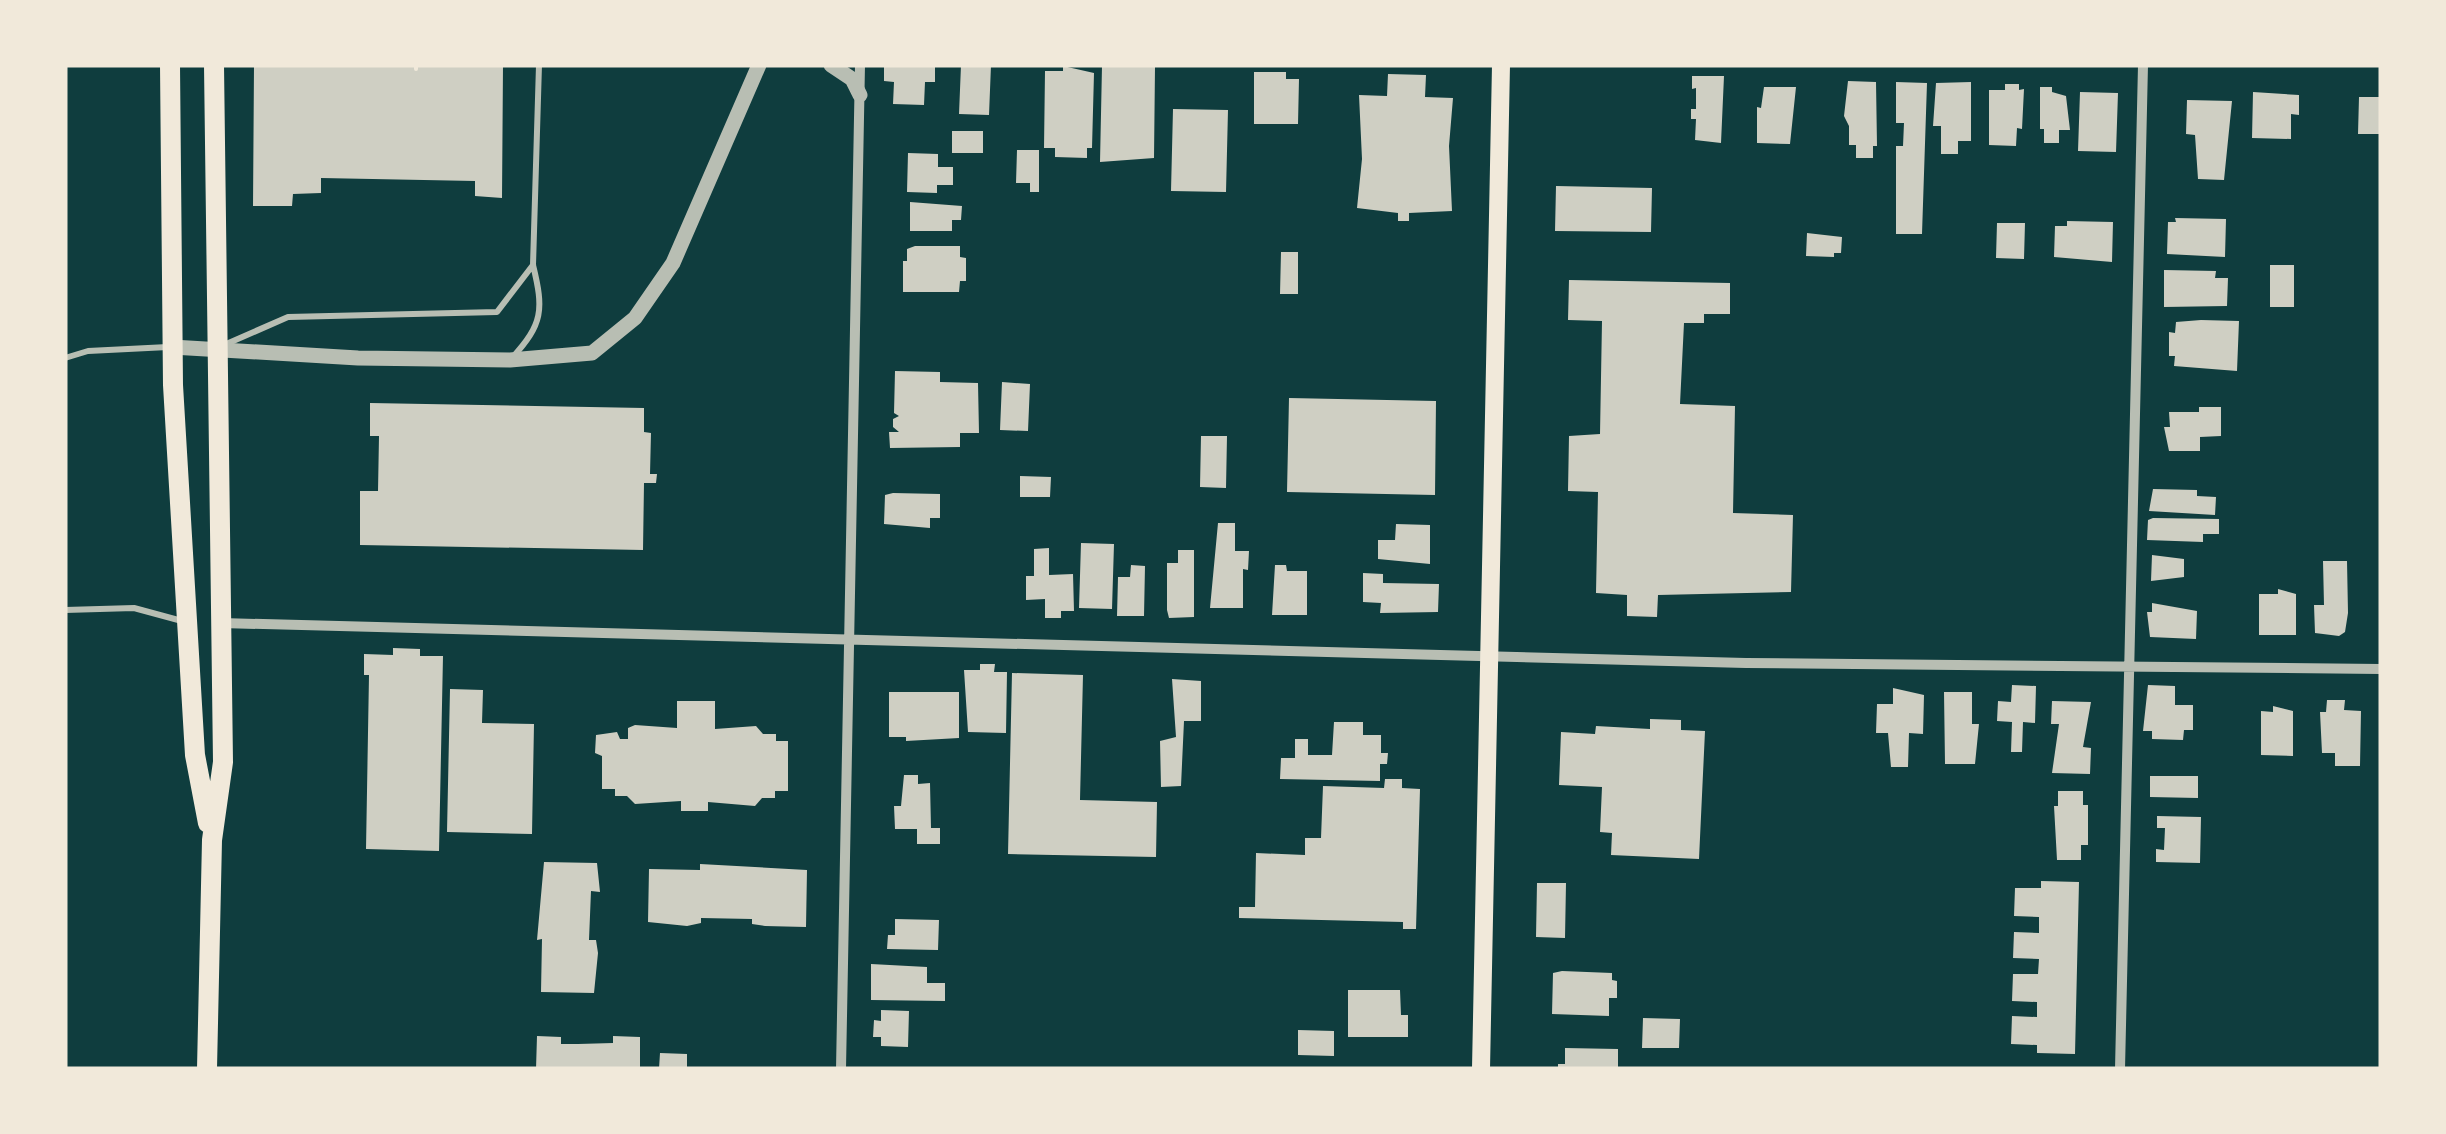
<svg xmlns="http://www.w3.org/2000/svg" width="2446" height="1134" font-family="'Asap Condensed',sans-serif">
  <rect width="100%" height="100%" fill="#0f3d3e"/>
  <path fill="#cfcfc3" d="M254 65H503L502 198 475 196V181L321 178V193L293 194 292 206H253Z
    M884 65H935V82H925L924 105 893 104 894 82 884 81Z
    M961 65H991L989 115 959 114Z
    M1063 66 1094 73 1092 148H1087V158L1055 157V148H1044L1045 71H1063Z
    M1102 66 1155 67 1154 158 1100 162Z
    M1254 72H1286V79H1299L1298 124H1254Z
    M1388 74 1426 75 1425 97 1453 98 1449 146 1452 211 1409 213V221H1398V213L1357 208 1362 159 1359 95 1387 96Z
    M1692 76H1724L1721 143 1695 140 1696 119H1691V109H1696V88L1692 89Z
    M1848 81 1876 82 1877 146H1873V158H1856V145H1849V126L1844 116Z
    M1896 82 1927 83 1922 234H1896V146H1903L1904 123H1896Z
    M1971 82V141H1958V154H1941V126H1933L1936 83Z
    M2005 84H2019V90L2024 89 2022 129 2017 128 2016 146 1989 145V90H2005Z
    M1764 87H1796L1790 144 1757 143V107L1761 108Z
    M2040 87H2052V92L2066 96 2070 130H2059V143H2044V129H2040Z
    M2080 92 2118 93 2116 152 2078 151Z
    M2253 92 2299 95V115L2291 114V139L2252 138Z
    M2359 97H2381V134H2358Z
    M2187 100 2232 101 2224 180 2198 179 2195 135 2186 134Z
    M1173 109 1228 110 1226 192 1171 191Z
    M952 131H983V153H952Z
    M1017 150H1039V192H1030V183H1016Z
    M908 153 938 154V167H953V185H937V193L907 192Z
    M1556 186 1652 188 1651 232 1555 231Z
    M910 202 962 206 961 220H952V231H910Z
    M2175 218 2226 219 2225 257 2167 254 2168 222H2176Z
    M2067 221 2113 222 2112 262 2054 257 2055 226H2067Z
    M1997 223H2025L2024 259 1996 258Z
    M1807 233 1842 237 1841 253H1834V257L1806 256Z
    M915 246H960V257L966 258V281H960L959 292H903V261H907V249Z
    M1281 252H1298V294H1280Z
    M2270 265H2294V307H2270Z
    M2164 270 2216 271 2215 278H2228L2227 306 2164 307Z
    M1569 280 1730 283V314H1704V323H1684L1680 404 1735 406 1733 513 1793 515 1791 592 1658 595 1657 617 1627 616V595L1596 593 1598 492 1568 491 1569 436 1600 434 1602 321 1568 320Z
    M2201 320 2239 321 2237 371 2174 366 2175 356H2169V332L2175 333 2176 322Z
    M895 371 940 372V382L978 383 979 433H960V447L890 448 889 432H899L893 427V419L899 416 894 413Z
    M1002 382 1030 384 1028 431 1000 430Z
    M1289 398 1436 401 1435 495 1287 492Z
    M370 403 644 408V432L651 433 650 474H657L656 483H644L643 550 360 545V491H378L379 436H370Z
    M2199 407H2221V436L2200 437V451H2169L2164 427H2170L2169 412H2199Z
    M1201 436H1227L1226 488 1200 487Z
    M1020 476 1051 477 1050 497H1020Z
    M2153 489 2197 490V496L2216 497 2215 515 2149 511Z
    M893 493 940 494V518H930V528L884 524 885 495Z
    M2153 518 2219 519V534H2203V542L2147 540 2148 520Z
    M1218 523H1235V551H1249L1248 570 1243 569V608H1210Z
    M1396 524 1430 525V564L1378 559V540H1395Z
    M1081 543 1114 544 1112 609 1079 608Z
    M1049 548V575L1073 574 1074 611H1061V618H1045V599L1026 600V576H1034V549Z
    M1178 550H1194V617L1169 618 1167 610V563H1178Z
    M2152 555 2184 559V577L2151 581Z
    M2323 561H2347L2348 613 2345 632 2339 636 2315 633 2314 605H2324Z
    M1131 565 1145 566 1144 616H1117L1118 577H1130Z
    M1275 565H1286L1287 571H1307V615H1272Z
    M1363 573 1383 574V583L1439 584 1438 612 1380 613 1381 603 1363 602Z
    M2278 589 2296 594V635H2259V594H2278Z
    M2152 603 2197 611 2196 639 2150 637 2147 612H2152Z
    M393 648 420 649V656H443L439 851 366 849 369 675H364V654L393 655Z
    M980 664H995L994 672H1007L1006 733 968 732 964 670H980Z
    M1012 673 1083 675 1080 800 1157 802 1156 857 1008 854Z
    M1172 679 1201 681V721H1184L1181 786 1161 787 1160 741 1176 737Z
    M2012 685 2036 686 2035 723 2023 722 2022 752H2011L2012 722 1997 721 1998 701 2011 702Z
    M2148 685 2175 686V705H2193V730H2184L2183 740 2152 739V731H2143Z
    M1893 688 1924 695 1923 734 1909 733 1908 767H1891L1888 733H1876L1877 704H1893Z
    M450 689 483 690 482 723 534 724 532 834 447 832Z
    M889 692H959V738L906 741V737H889Z
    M1944 692H1972V724H1979L1975 764H1945Z
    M2327 700H2345L2344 710 2361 711 2360 766H2335V753H2322L2320 712H2326Z
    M677 701H715V729L756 726 763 734H776V741H788V791H775V798H762L755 806 708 802V811H681V801L635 804 627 796H615V789H602V756L595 753 596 735 617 732 620 739H628V728L635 725 677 728Z
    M2052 701 2091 702 2083 747 2091 748 2090 774 2052 773 2059 724H2051Z
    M2273 706 2293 711V756L2261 755V711L2273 712Z
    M1650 719 1681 720V730L1705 731 1699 859 1611 855 1612 833 1600 832 1602 787 1559 785 1561 732 1595 734 1596 726 1650 729Z
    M1334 722H1363V735H1381V753H1388L1387 764H1380V781L1280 779 1281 758H1295V739H1308V755H1332Z
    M904 775H918V784L930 783 931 828H940V844H917V829H895L894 806H901Z
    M2150 776H2198V798L2150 797Z
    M1385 779H1402V788L1420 789 1416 929H1403V922L1239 918V907H1255L1256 853 1305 855V838H1321L1323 786 1384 788Z
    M2058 791H2083V805H2088V845H2081V860H2057L2054 806H2058Z
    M2157 816 2201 817 2200 863 2156 862V849L2164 850 2165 828H2157Z
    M544 862 597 863 600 892 591 891 589 940H596L598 953 594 993 541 992 542 939 537 940Z
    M700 864 807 870 806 927 765 926 752 924V919L701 918V923L687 926 648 922 649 869 700 870Z
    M2041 881 2079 882 2075 1054 2037 1053V1045L2011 1044 2012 1016 2037 1017V1002L2012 1001 2013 974H2038L2039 959 2013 958 2014 932 2039 933V917L2014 916 2015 888H2041Z
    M1537 883H1566L1565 938 1536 937Z
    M895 919 939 920 938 950 887 949 888 935H895Z
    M871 964 927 967V983H945V1001L871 1000Z
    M1562 971 1612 973V980L1617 981V998H1609V1016L1552 1014 1553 973Z
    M1348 990H1400L1401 1015H1408V1037H1348Z
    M881 1010 909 1011 908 1047 881 1046V1037H873L874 1020 881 1021Z
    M1643 1018 1680 1019 1679 1048H1642Z
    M1298 1030 1334 1031V1056L1298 1055Z
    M537 1036 561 1037V1044H578L613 1043V1036L640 1037V1069H536Z
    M1565 1048 1618 1049V1069H1558V1064H1565Z
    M660 1053 687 1054V1069H659Z"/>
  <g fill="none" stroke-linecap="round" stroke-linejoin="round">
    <path stroke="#f1e9da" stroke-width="4" d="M416 69V65"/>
    <path stroke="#b8beb3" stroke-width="6" d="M224 345 288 317 497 312 533 265
      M65 358 88 351 168 347
      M512 358C543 324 544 310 533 265L539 65
      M65 610 134 608 182 621"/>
    <path stroke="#b8beb3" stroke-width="10" d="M221 623 1746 663 2381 669
      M841 1069 860 65
      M2120 1069 2143 65"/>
    <path stroke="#b8beb3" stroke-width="15" d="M831 65 852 79 860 95
      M172 347 358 358 510 360 592 353 635 318 673 263 759 65"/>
    <path stroke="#f1e9da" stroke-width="18" d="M1481 1069 1501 65"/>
    <path stroke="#f1e9da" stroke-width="20" d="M170 65 173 385 195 755 208 823
      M207 1069 212 840 223 762 214 65"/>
  </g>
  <rect width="2446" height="1134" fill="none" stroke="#f1e9da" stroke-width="135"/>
</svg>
